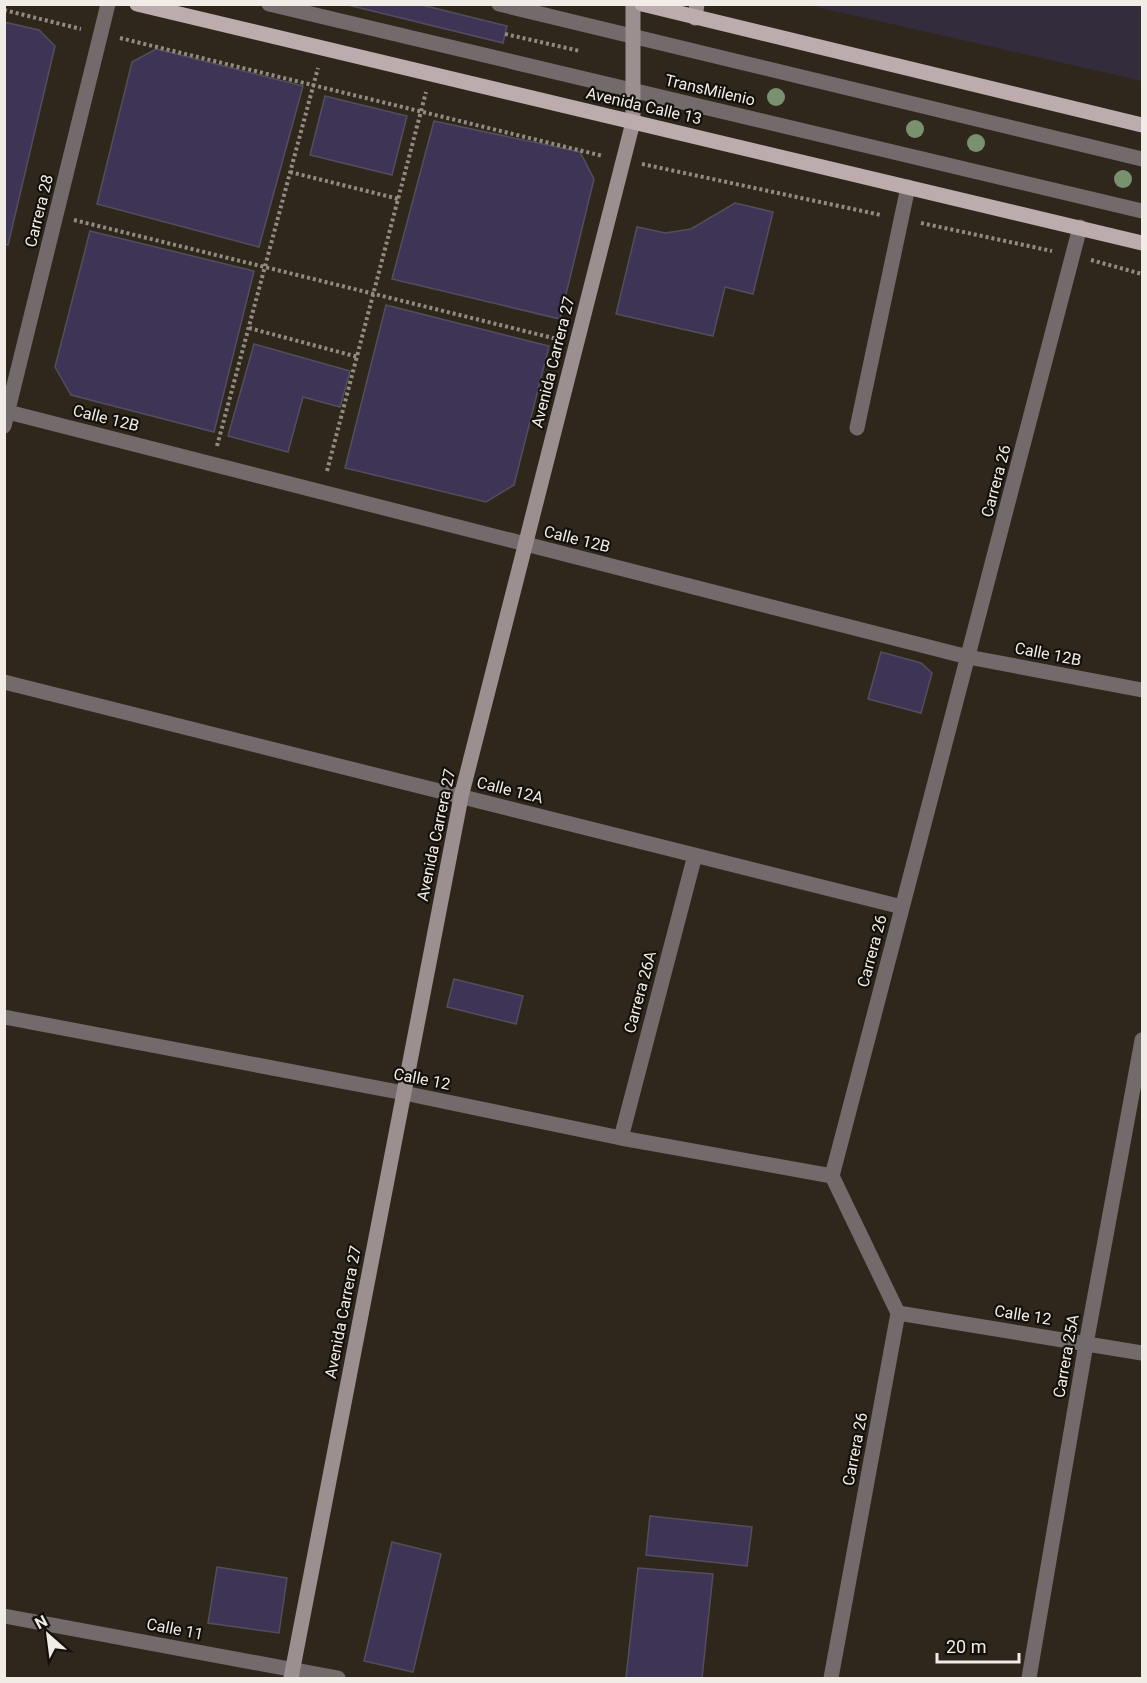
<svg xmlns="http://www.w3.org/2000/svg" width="1147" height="1683" font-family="Roboto,sans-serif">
	<rect width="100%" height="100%" fill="#2f271c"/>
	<path fill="#332c3d" d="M 808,5 L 1142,5 L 1142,81 Z"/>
	<path fill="#3d3456" stroke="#524f5c" stroke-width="1.5" d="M 418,4 L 507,26 L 503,43 L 348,5 Z
		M 4,22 L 39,30 L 55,46 L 8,245 L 4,244 Z
		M 156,49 L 303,86 L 259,247 L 97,204 L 132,62 Z
		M 325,96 L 407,116 L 392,175 L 310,155 Z
		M 434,121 L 580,152 L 594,179 L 560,319 L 392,279 Z
		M 735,203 L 773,212 L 753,294 L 725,287 L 713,336 L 616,314 L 637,227 L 665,233 L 691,229 Z
		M 90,231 L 254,271 L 214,432 L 71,395 L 55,367 Z
		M 386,305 L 549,346 L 514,485 L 486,502 L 345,468 Z
		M 254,344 L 350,371 L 340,407 L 303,397 L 288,452 L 228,436 Z
		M 881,652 L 921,663 L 932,673 L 921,713 L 868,699 Z
		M 454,979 L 523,996 L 516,1024 L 447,1007 Z
		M 650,1516 L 752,1527 L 747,1566 L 646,1555 Z
		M 392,1542 L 441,1554 L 413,1672 L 364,1661 Z
		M 217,1567 L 287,1578 L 279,1633 L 208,1623 Z
		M 638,1568 L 713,1574 L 702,1678 L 626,1678 Z"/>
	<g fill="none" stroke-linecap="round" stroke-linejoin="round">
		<path stroke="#928b82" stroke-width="4" stroke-dasharray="3 3" stroke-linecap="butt" d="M 4,10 L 81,29
			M 505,34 L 580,51
			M 120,38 L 603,156
			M 642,164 L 881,215
			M 290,172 L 399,199
			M 74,220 L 557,339
			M 921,223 L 1052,251
			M 1091,260 L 1142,274
			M 249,328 L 358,357
			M 217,446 L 318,68
			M 327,471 L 426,92"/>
		<path stroke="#726a6b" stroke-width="15" d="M 269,4 L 1142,211
			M 499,4 L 1142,159
			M 857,428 L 908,187"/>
		<path stroke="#726a6b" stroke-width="15" d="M 4,411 L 968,657 L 1142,690
			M 4,426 L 108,4
			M 4,682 L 902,907
			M 404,1093 L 621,1138 L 832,1176
			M 621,1138 L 695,855
			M 898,1313 L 1142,1353
			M 4,1616 L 338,1678
			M 831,1678 L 898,1313 L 832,1176 L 1080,227
			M 1029,1678 L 1086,1344 L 1142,1040"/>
		<path stroke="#726a6b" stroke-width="15" d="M 4,1017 L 404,1093"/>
		<path stroke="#9c8f90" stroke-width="15" d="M 695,18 L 697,4
			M 291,1678 L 461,797 L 633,122 L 633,4"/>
		<path stroke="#bcacad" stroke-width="15" d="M 137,4 L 1142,243
			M 642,4 L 1142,125"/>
	</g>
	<g fill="#79916f">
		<circle cx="776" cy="97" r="9"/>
		<circle cx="915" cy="129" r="9"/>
		<circle cx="976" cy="143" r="9"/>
		<circle cx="1123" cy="179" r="9"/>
	</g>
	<g text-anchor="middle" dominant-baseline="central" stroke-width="4.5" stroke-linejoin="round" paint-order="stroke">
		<g font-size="16" fill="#f1ece5" stroke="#14110c">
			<text transform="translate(710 90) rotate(13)">TransMilenio</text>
			<text transform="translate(644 106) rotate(13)">Avenida Calle 13</text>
			<text transform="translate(39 211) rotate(-76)">Carrera 28</text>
			<text transform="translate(553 362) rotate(-76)">Avenida Carrera 27</text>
			<text transform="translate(106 418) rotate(14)">Calle 12B</text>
			<text transform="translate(996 481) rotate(-75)">Carrera 26</text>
			<text transform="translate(577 539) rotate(14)">Calle 12B</text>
			<text transform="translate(1048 654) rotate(11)">Calle 12B</text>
			<text transform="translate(510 790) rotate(14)">Calle 12A</text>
			<text transform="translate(436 835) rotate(-78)">Avenida Carrera 27</text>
			<text transform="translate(872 951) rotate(-75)">Carrera 26</text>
			<text transform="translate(640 992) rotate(-75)">Carrera 26A</text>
			<text transform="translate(422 1079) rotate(11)">Calle 12</text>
			<text transform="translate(343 1312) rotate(-79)">Avenida Carrera 27</text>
			<text transform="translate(1023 1315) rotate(9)">Calle 12</text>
			<text transform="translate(1066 1356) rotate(-80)">Carrera 25A</text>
			<text transform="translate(855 1449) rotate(-79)">Carrera 26</text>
			<text transform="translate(175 1629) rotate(11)">Calle 11</text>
		</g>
	</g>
	<rect width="1147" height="1683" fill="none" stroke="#f1ece5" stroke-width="12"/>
	<g transform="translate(48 1635) rotate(332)" stroke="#14110c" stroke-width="4.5" paint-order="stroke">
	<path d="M0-4.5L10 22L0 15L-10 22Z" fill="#f1ece5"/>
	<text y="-9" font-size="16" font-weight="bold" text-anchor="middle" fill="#f1ece5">N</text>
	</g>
	<path d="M937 1653v9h82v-9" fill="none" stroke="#f1ece5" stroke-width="3"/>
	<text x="946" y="1653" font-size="18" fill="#f1ece5" stroke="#14110c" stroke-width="4.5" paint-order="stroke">20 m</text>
</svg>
